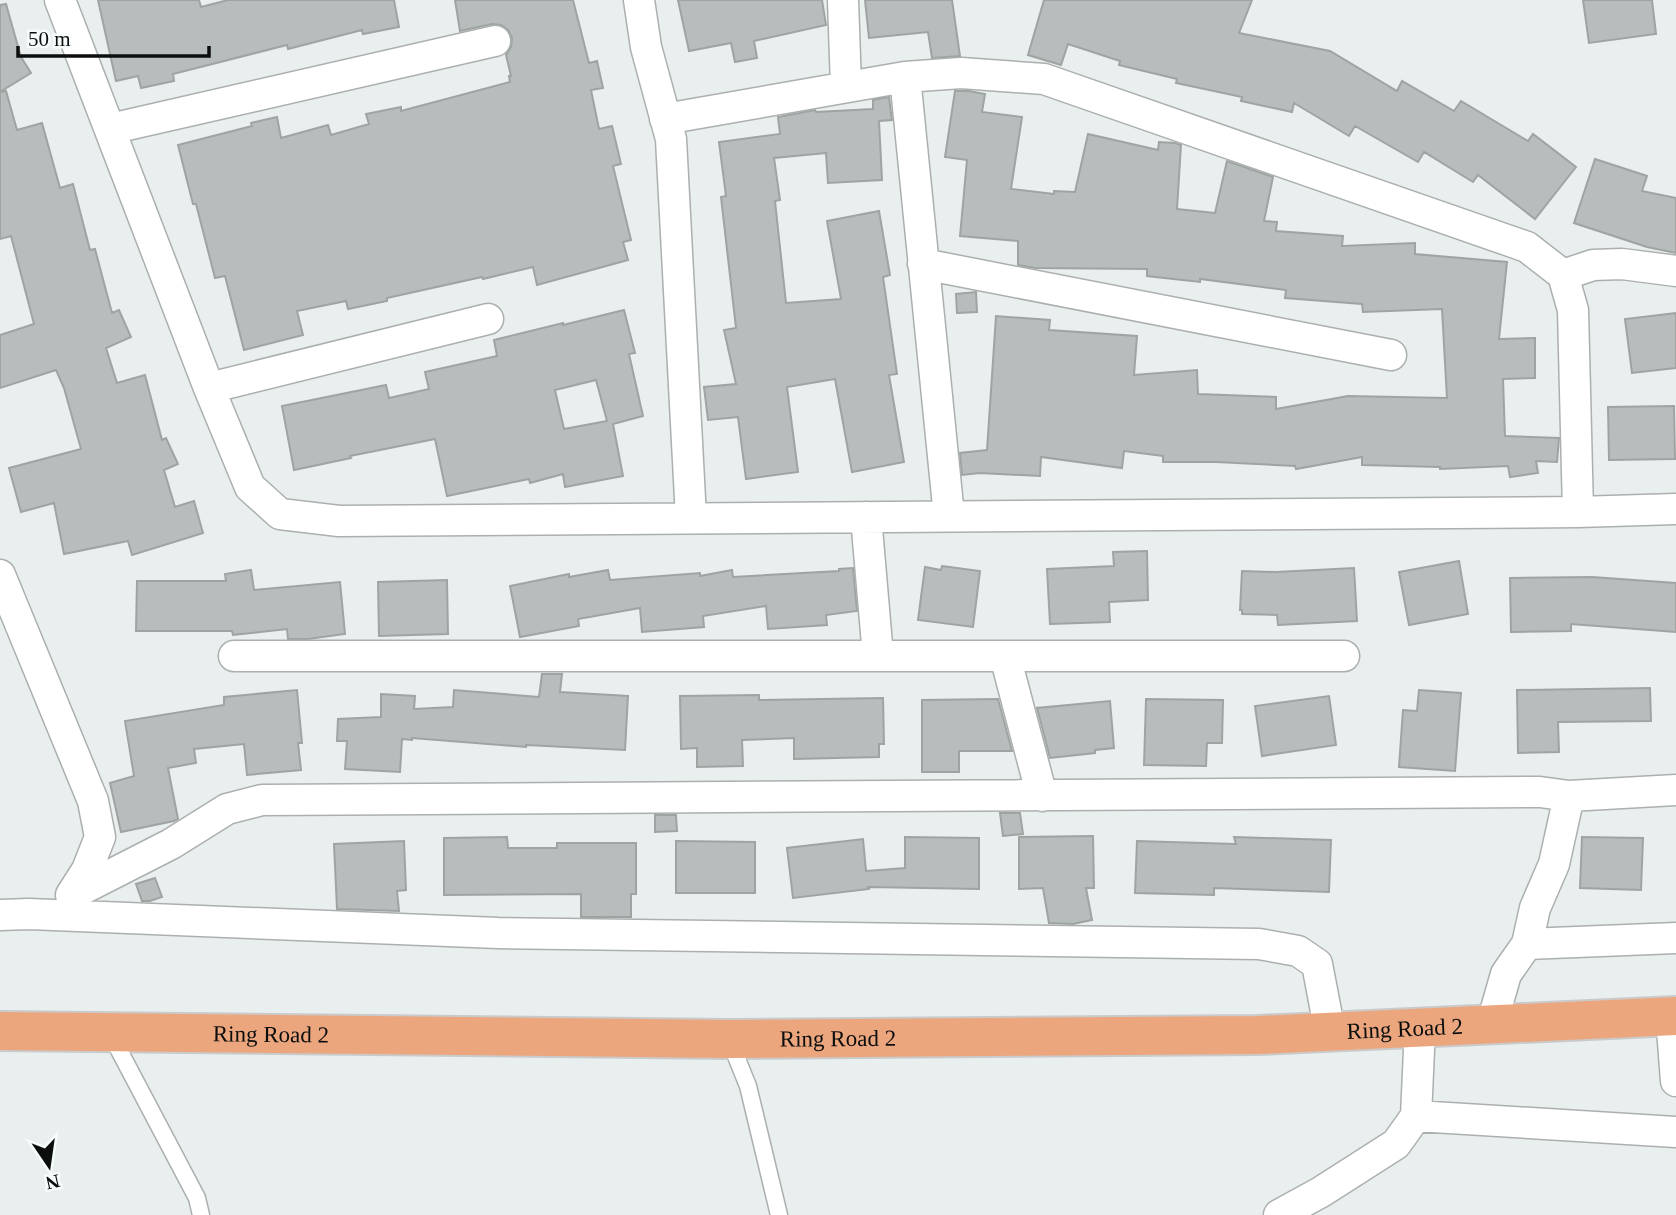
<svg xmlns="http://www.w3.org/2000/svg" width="1676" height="1215" font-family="'Times New Roman',serif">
	<rect width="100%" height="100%" fill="#e9eeee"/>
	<path fill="#b7bcbc" stroke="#9fa4a3" stroke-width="2" fill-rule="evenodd" d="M 98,0 L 199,0 L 201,7 L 228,0 L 394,0 L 399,27 L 363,34 L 362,30 L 288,49 L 287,45 L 173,74 L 174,81 L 141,88 L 138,76 L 116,81 Z
		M 455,0 L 573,0 L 589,63 L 597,61 L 603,88 L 591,90 L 599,129 L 612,126 L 621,164 L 613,166 L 631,240 L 623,242 L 628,260 L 537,285 L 533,267 L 483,279 L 482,277 L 387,298 L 387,301 L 348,309 L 346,301 L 297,311 L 303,335 L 244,350 L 225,276 L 215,278 L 196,204 L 193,204 L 178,145 L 252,126 L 251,123 L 277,117 L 281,138 L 328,125 L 331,135 L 369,124 L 366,114 L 401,107 L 401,111 L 510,82 L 509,76 L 511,76 L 506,55 L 511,47 L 512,38 L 508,30 L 501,25 L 492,24 L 460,31 Z
		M 678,0 L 822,0 L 826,25 L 754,41 L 757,58 L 735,62 L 731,43 L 689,51 Z
		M 865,0 L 952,0 L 960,56 L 932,58 L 928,32 L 869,38 Z
		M 1044,0 L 1252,0 L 1239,33 L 1330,51 L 1397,91 L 1402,81 L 1454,111 L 1461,101 L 1528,141 L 1533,134 L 1576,167 L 1535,219 L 1478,175 L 1473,182 L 1424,152 L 1418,162 L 1355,126 L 1349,136 L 1294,103 L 1292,112 L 1241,101 L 1242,97 L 1176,83 L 1177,79 L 1119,65 L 1120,61 L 1068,44 L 1061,65 L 1028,55 Z
		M 1583,0 L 1652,0 L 1656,34 L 1589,43 Z
		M 6,4 L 21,57 L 31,73 L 0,92 L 6,91 L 17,130 L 42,123 L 60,188 L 73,184 L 90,250 L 95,249 L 112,313 L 119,310 L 131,337 L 106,348 L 117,383 L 145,375 L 162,440 L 166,438 L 178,464 L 164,470 L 175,507 L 194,501 L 203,533 L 132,555 L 128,541 L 64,554 L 54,503 L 21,512 L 9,468 L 81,449 L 64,388 L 56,370 L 0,388 L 0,335 L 34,324 L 11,236 L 0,239 L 0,5 Z
		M 955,91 L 969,91 L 985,94 L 982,112 L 1022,117 L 1011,189 L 1054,194 L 1054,191 L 1075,192 L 1088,134 L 1158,150 L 1159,142 L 1175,143 L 1181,145 L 1177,209 L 1215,213 L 1227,161 L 1273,177 L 1264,221 L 1277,222 L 1276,231 L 1343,236 L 1342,246 L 1415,243 L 1415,254 L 1507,262 L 1499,339 L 1535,338 L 1535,378 L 1503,379 L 1505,436 L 1559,438 L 1557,462 L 1536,461 L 1538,473 L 1510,477 L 1508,466 L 1440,469 L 1440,467 L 1362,465 L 1362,457 L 1296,469 L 1295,466 L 1216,462 L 1163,462 L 1163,456 L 1124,451 L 1122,468 L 1041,457 L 1040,476 L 980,473 L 962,475 L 960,453 L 987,450 L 996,316 L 1050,320 L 1049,330 L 1137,336 L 1134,375 L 1197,370 L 1198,394 L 1276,397 L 1276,409 L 1348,396 L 1447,398 L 1442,309 L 1363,312 L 1362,304 L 1285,298 L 1286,290 L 1200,279 L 1200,282 L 1147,276 L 1147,269 L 1035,268 L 1018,265 L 1018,241 L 960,236 L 967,160 L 945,157 Z
		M 889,97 L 892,120 L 879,121 L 882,180 L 828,183 L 826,153 L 774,158 L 780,200 L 775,201 L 786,303 L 841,299 L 827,221 L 879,211 L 890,275 L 883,277 L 897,374 L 889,375 L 904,462 L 852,472 L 835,379 L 787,387 L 798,472 L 746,479 L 738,417 L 708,420 L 704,387 L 736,384 L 724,330 L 736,328 L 721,197 L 726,196 L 719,142 L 780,134 L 778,117 L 815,110 L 816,112 L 873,109 L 873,100 Z
		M 1595,159 L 1647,176 L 1642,191 L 1676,198 L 1676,253 L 1647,247 L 1574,223 Z
		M 976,292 L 977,312 L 957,313 L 956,294 Z
		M 624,310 L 635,353 L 629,354 L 643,416 L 613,424 L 623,476 L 565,487 L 563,474 L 530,483 L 529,479 L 447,496 L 435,439 L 350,456 L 351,458 L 294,470 L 282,406 L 386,385 L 389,398 L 429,389 L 425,372 L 497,356 L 494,340 L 563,323 L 563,325 ZM 596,380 L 607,421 L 564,429 L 555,390 Z
		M 1676,313 L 1676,368 L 1632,373 L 1625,319 Z
		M 1674,406 L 1675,459 L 1609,460 L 1608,407 Z
		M 1147,551 L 1148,600 L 1109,602 L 1110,622 L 1050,624 L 1047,569 L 1114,566 L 1113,552 Z
		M 1459,561 L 1468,614 L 1409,625 L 1399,572 Z
		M 942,566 L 980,571 L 973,627 L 918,620 L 925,567 L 941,570 Z
		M 853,568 L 857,611 L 826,615 L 827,625 L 768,629 L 766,606 L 703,616 L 704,627 L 642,632 L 640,608 L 578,619 L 579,626 L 520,637 L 510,586 L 569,574 L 569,577 L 608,570 L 610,580 L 700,573 L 700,576 L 732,570 L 733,577 L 839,571 L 839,569 Z
		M 1354,568 L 1357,621 L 1278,625 L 1277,615 L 1242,614 L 1242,610 L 1240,610 L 1242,571 L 1276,572 Z
		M 251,570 L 254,590 L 340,582 L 345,634 L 308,639 L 288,639 L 287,629 L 233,635 L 232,631 L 136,631 L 137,581 L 226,581 L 225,574 Z
		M 1592,577 L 1676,583 L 1676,632 L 1571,624 L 1571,631 L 1511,632 L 1510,578 Z
		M 447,580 L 448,634 L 379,636 L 378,582 Z
		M 542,674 L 562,674 L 560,692 L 628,696 L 625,750 L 526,745 L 526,747 L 412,738 L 412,740 L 402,739 L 400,772 L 345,769 L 347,741 L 337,741 L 338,719 L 381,717 L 381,694 L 415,696 L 414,709 L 453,707 L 454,690 L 539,697 Z
		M 1650,688 L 1651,721 L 1558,722 L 1559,752 L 1518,753 L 1517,690 Z
		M 297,690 L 302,743 L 298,743 L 301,770 L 247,775 L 244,744 L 194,749 L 196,763 L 168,768 L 178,819 L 174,821 L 121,832 L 110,783 L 134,776 L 125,721 L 224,705 L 224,697 Z
		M 1419,690 L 1461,693 L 1455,771 L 1399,767 L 1403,710 L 1417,711 Z
		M 759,695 L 759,700 L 883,698 L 884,744 L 879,744 L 879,757 L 794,759 L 794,738 L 742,740 L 743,766 L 697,767 L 697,748 L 681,749 L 680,696 Z
		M 1329,696 L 1336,745 L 1262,756 L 1255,706 Z
		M 998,699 L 1012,751 L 959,751 L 959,772 L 922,772 L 922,700 Z
		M 1146,699 L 1223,700 L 1222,743 L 1207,743 L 1206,766 L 1144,765 Z
		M 1110,701 L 1114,748 L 1095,750 L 1095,753 L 1050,758 L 1037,708 Z
		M 1000,813 L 1020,813 L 1023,834 L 1003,836 Z
		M 655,815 L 676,815 L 677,831 L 655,832 Z
		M 1093,836 L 1094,888 L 1086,888 L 1092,920 L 1073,924 L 1049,923 L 1043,888 L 1019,889 L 1019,837 Z
		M 507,837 L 508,848 L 557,848 L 557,843 L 636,843 L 636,894 L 631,894 L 631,917 L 581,917 L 581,894 L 444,895 L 444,838 Z
		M 905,837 L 979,838 L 979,889 L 868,887 L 869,889 L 793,898 L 787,848 L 863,839 L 866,871 L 905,868 Z
		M 1234,837 L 1331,840 L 1329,892 L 1214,888 L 1214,895 L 1135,893 L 1137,841 L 1236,844 Z
		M 1582,837 L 1643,838 L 1641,890 L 1580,888 Z
		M 404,841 L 406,890 L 397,891 L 399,911 L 337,909 L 334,844 Z
		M 676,841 L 755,842 L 755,893 L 676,893 Z
		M 155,878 L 162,897 L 150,901 L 142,901 L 136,884 Z"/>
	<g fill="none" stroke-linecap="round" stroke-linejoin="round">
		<g stroke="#abb0af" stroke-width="19">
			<path id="service" d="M 110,1033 L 197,1198 L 201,1215
				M 729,1039 L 748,1086 L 779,1215"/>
		</g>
		<g stroke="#abb0af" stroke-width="33">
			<path id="minor" d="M 60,0 L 209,388 L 250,487 L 280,514 L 339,521 L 1578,512 L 1676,509
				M 639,0 L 646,47 L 671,139 L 691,518
				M 843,0 L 846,87
				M 905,77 L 949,516
				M 665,119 L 905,77 L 961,73 L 1044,79 L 1527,247 L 1563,275 L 1573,310 L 1578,512
				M 110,129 L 495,41
				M 923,264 L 1391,355
				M 1563,275 L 1593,265 L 1622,264 L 1676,271
				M 209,388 L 488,319
				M 866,517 L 878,656
				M 0,575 L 93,801 L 100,837 L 87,870 L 71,895
				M 234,656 L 1344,656
				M 1005,656 L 1042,796
				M 73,894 L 171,844 L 227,809 L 262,800 L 1540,792 L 1569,796 L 1676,790
				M 0,915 L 29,914 L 498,933 L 1259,944 L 1298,951 L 1317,964 L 1330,1032
				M 1527,944 L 1676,938
				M 1671,1016 L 1676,1081
				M 1492,1023 L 1506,974 L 1527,944 L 1535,908 L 1554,864 L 1569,796
				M 1416,1116 L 1676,1132
				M 1279,1215 L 1321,1192 L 1396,1144 L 1416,1116 L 1420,1028"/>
		</g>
		<g stroke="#cacaca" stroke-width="42">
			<g id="primary">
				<path id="s1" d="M 0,1031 L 729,1039 L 1258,1035 L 1676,1016"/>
			</g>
		</g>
		<use href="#service" stroke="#fff" stroke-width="16"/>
		<use href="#minor" stroke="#fff" stroke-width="30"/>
		<use href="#primary" stroke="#eca67e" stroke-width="38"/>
	</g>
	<g text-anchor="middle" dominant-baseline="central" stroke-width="7" stroke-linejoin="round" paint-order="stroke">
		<g font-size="23" fill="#0c0e0e" stroke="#f6fcfb">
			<text stroke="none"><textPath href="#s1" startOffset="1405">Ring Road 2</textPath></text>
			<text stroke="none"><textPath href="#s1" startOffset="271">Ring Road 2</textPath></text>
			<text stroke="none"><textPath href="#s1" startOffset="838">Ring Road 2</textPath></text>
		</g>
	</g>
	<g transform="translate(49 1166) rotate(167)" stroke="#f6fcfb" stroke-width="5" paint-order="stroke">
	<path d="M0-5L12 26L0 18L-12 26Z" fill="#0c0e0e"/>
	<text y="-10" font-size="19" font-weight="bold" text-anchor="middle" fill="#0c0e0e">N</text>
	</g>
	<path d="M18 46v10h191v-10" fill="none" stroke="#0c0e0e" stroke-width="3.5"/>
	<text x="28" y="46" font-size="21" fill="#0c0e0e" stroke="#f6fcfb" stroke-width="5" paint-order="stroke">50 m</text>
</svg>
